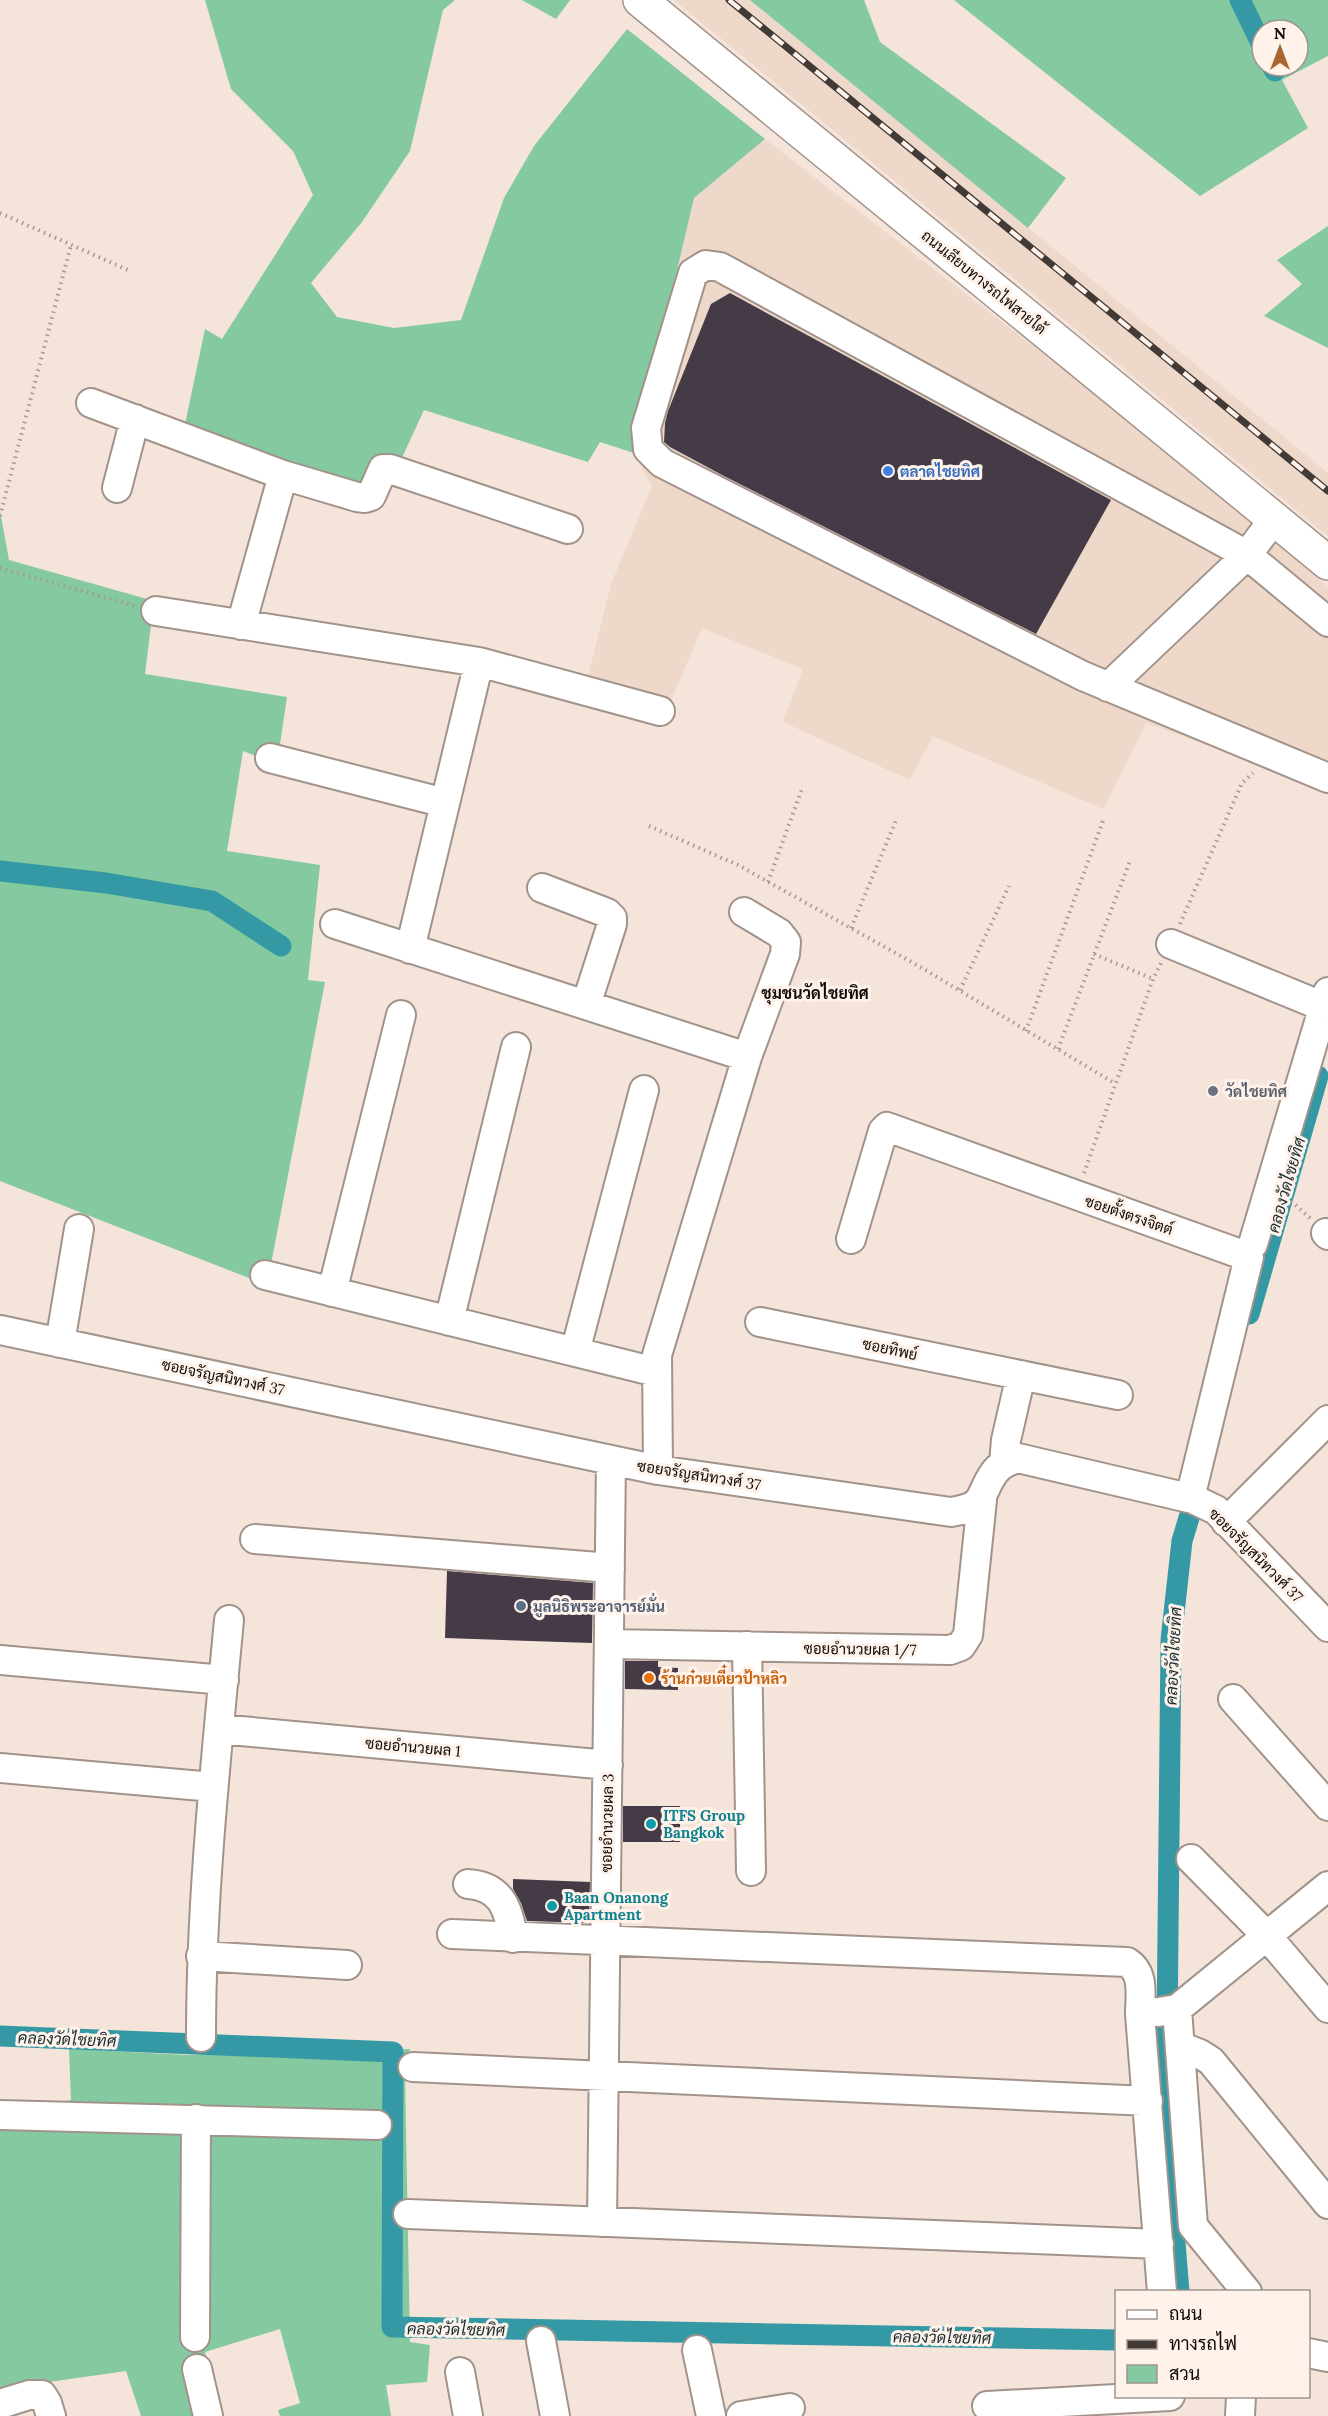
<svg xmlns="http://www.w3.org/2000/svg" width="1328" height="2416" font-family="Lora,Sarabun,serif">
	<rect width="100%" height="100%" fill="#f4e4da"/>
	<path fill="#eed8ca" d="M 674,0 L 750,0 L 1328,473 L 1328,536 Z
		M 765,139 L 1160,444 L 1328,587 L 1328,789 L 1146,723 L 1103,809 L 933,736 L 910,780 L 783,722 L 803,669 L 702,628 L 670,703 L 587,680 L 611,584 L 652,486 L 634,453 L 694,198 Z"/>
	<path fill="#84c9a0" fill-rule="evenodd" d="M 205,0 L 455,0 L 443,10 L 410,151 L 362,222 L 311,283 L 337,317 L 394,328 L 461,320 L 504,198 L 534,146 L 627,29 L 765,139 L 694,198 L 634,453 L 600,442 L 588,462 L 424,410 L 382,501 L 184,429 L 205,329 L 222,339 L 313,195 L 293,151 L 231,89 Z
		M 522,0 L 570,0 L 556,19 Z
		M 750,0 L 864,0 L 880,42 L 1066,178 L 1028,228 Z
		M 954,0 L 1328,0 L 1328,56 L 1282,80 L 1308,128 L 1200,196 ZM 1262,30 L 1298,30 L 1298,66 L 1262,66 Z
		M 1328,226 L 1328,348 L 1264,316 L 1302,284 L 1277,260 Z
		M 0,511 L 9,560 L 154,601 L 145,674 L 287,697 L 277,764 L 243,751 L 227,851 L 320,865 L 308,980 L 325,982 L 267,1285 L 0,1181 Z
		M 69,2049 L 188,2055 L 410,2049 L 405,2076 L 410,2342 L 430,2345 L 427,2382 L 386,2385 L 391,2416 L 280,2416 L 278,2410 L 300,2403 L 280,2329 L 205,2352 L 219,2416 L 141,2416 L 126,2371 L 0,2389 L 0,2115 L 71,2100 Z"/>
	<g fill="none" stroke-linecap="round" stroke-linejoin="round">
		<path stroke="#3499a4" stroke-width="21" d="M 1240,0 L 1262,45
			M 1272,66 L 1275,71
			M 0,871 L 106,883 L 212,901 L 281,946
			M 1249,1314 L 1318,1076
			M 0,2036 L 393,2052 L 392,2327 L 1116,2340
			M 1179,2292 L 1166,2131 L 1171,1640 L 1182,1541 L 1198,1488"/>
	</g>
	<path fill="#443b46" d="M 730,293 L 1111,500 L 1036,634 L 722,475 L 670,447 L 664,442 L 665,423 L 668,411 L 711,304 Z
		M 447,1571 L 593,1583 L 592,1643 L 445,1638 Z
		M 625,1661 L 658,1661 L 658,1667 L 678,1668 L 678,1690 L 625,1689 Z
		M 623,1806 L 680,1806 L 680,1842 L 623,1842 Z
		M 513,1879 L 590,1882 L 589,1923 L 527,1921 L 521,1903 L 513,1889 Z"/>
	<g fill="none" stroke-linecap="round" stroke-linejoin="round">
		<g stroke="#a2938a" stroke-width="32">
			<path id="minor" d="M 91,403 L 283,475 L 357,497 L 365,498 L 371,496 L 383,469 L 390,469 L 568,529
				M 117,488 L 135,419
				M 156,611 L 479,662 L 660,711
				M 1328,622 L 1247,555 L 720,267 L 706,265 L 693,273 L 646,428 L 648,449 L 662,463 L 1083,676 L 1328,778
				M 241,625 L 283,475
				M 1108,687 L 1247,555 L 1274,519
				M 270,758 L 445,803
				M 542,888 L 607,913 L 612,918 L 612,924 L 586,1005
				M 335,924 L 747,1057
				M 1171,944 L 1324,1007
				M 410,949 L 479,662
				M 1326,1233 L 1328,1235
				M 851,1239 L 883,1131 L 887,1127 L 1249,1257 L 1190,1498
				M 1253,1244 L 1328,992
				M 265,1275 L 656,1372
				M 332,1292 L 401,1015
				M 449,1321 L 516,1047
				M 760,1322 L 1118,1395
				M 0,1330 L 658,1470 L 951,1512 C 988,1506 977,1497 994,1473 C 1000,1464 1009,1461 1018,1458 L 1193,1499 L 1216,1510 L 1328,1627
				M 60,1343 L 79,1229
				M 575,1352 L 644,1090
				M 1004,1463 L 1006,1440 L 1021,1375
				M 658,1470 L 657,1355 L 747,1057 L 785,954 L 786,942 L 779,933 L 744,912
				M 1226,1522 L 1328,1420
				M 255,1539 L 610,1568
				M 609,1644 L 950,1650 L 961,1646 L 968,1635 L 982,1500
				M 747,1646 L 751,1871
				M 0,1660 L 224,1680
				M 1233,1699 L 1328,1806
				M 219,1729 L 608,1765
				M 0,1768 L 213,1787
				M 1191,1859 L 1267,1936 L 1328,2008
				M 468,1884 C 501,1886 509,1909 513,1938
				M 452,1934 L 1127,1962 C 1145,1973 1140,1995 1140,2014 L 1162,2292
				M 201,1956 L 347,1965
				M 1177,2009 L 1193,2226 L 1247,2292
				M 1158,2012 L 1177,2009 L 1328,1886
				M 201,2037 C 201,1898 216,1759 229,1620
				M 1180,2046 L 1200,2054 L 1211,2061 L 1328,2204
				M 413,2067 L 1148,2101
				M 0,2115 L 377,2125
				M 408,2214 L 1159,2244
				M 602,2222 L 611,1460
				M 195,2337 L 196,2119
				M 541,2341 L 555,2416
				M 697,2350 L 711,2416
				M 1308,2353 L 1328,2357
				M 197,2369 L 208,2416
				M 460,2372 L 468,2416
				M 0,2404 L 29,2395 L 42,2395 L 47,2403 L 51,2416
				M 987,2406 L 1170,2396
				M 741,2416 L 790,2408
				M 1240,2416 L 1241,2396"/>
		</g>
		<g stroke="#a2938a" stroke-width="36">
			<path id="major" d="M 640,0 L 1328,563"/>
		</g>
		<path stroke="#a59991" stroke-width="4" stroke-dasharray="1.5 4.5" stroke-linecap="butt" d="M 0,213 L 130,271
			M 0,516 L 71,245
			M 0,568 L 135,606
			M 649,826 L 738,865 L 917,965 L 1116,1084
			M 768,882 L 803,786
			M 1180,924 L 1242,783 L 1253,773
			M 851,928 L 897,818
			M 1094,954 L 1153,979
			M 960,990 L 1009,886
			M 1026,1031 L 1103,821
			M 1058,1049 L 1130,861
			M 1084,1173 L 1153,979 L 1161,963
			M 1291,1201 L 1310,1218"/>
		<use href="#minor" stroke="#fff" stroke-width="28"/>
		<use href="#major" stroke="#fff" stroke-width="33"/>
		<g stroke="#423a36" stroke-width="7">
			<path id="rail" d="M 729,0 L 1328,491"/>
		</g>
		<use href="#rail" stroke="#fff2ea" stroke-width="4.5" stroke-dasharray="14" stroke-linecap="butt"/>
	</g>
	<circle fill="#3f7fe0" stroke="#fff2ea" stroke-width="2" cx="888" cy="471" r="6"/>
	<circle fill="#6b7280" stroke="#fff2ea" stroke-width="2" cx="1213" cy="1091" r="6"/>
	<circle fill="#5c6f8a" stroke="#fff2ea" stroke-width="2" cx="521" cy="1606" r="6"/>
	<circle fill="#e8710a" stroke="#fff2ea" stroke-width="2" cx="649" cy="1678" r="6"/>
	<g fill="#0f9aa8" stroke="#fff2ea" stroke-width="2">
		<circle cx="651" cy="1824" r="6"/>
		<circle cx="552" cy="1906" r="6"/>
	</g>
	<g text-anchor="middle" dominant-baseline="central" stroke-width="6" stroke-linejoin="round" paint-order="stroke">
		<g font-size="15" fill="#0f0a07" stroke="#fff2ea">
			<text transform="translate(984 282) rotate(39)">ถนนเลียบทางรถไฟสายใต้</text>
			<text transform="translate(1129 1215) rotate(19)">ซอยตั้งตรงจิตต์</text>
			<text transform="translate(890 1349) rotate(12)">ซอยทิพย์</text>
			<text transform="translate(223 1377) rotate(12)">ซอยจรัญสนิทวงศ์ 37</text>
			<text transform="translate(699 1475) rotate(9)">ซอยจรัญสนิทวงศ์ 37</text>
			<text transform="translate(1256 1555) rotate(45)">ซอยจรัญสนิทวงศ์ 37</text>
			<text transform="translate(860 1649) rotate(1)">ซอยอำนวยผล 1/7</text>
			<text transform="translate(413 1747) rotate(5)">ซอยอำนวยผล 1</text>
			<text transform="translate(607 1823) rotate(-89)">ซอยอำนวยผล 3</text>
		</g>
		<g font-size="15" font-weight="bold" fill="#366cbe" stroke="#fff2ea" text-anchor="start">
			<text x="900" y="471">ตลาดไชยทิศ</text>
		</g>
		<g font-size="15" font-weight="bold" fill="#5b616d" stroke="#fff2ea" text-anchor="start">
			<text x="1225" y="1091">วัดไชยทิศ</text>
		</g>
		<g font-size="15" font-weight="bold" fill="#4e5e75" stroke="#fff2ea" text-anchor="start">
			<text x="533" y="1606">มูลนิธิพระอาจารย์มั่น</text>
		</g>
		<g font-size="15" font-weight="bold" fill="#c56008" stroke="#fff2ea" text-anchor="start">
			<text x="661" y="1678">ร้านก๋วยเตี๋ยวป้าหลิว</text>
		</g>
		<g font-size="15" font-weight="bold" fill="#0d838f" stroke="#fff2ea" text-anchor="start">
			<text x="663" y="1815">ITFS Group<tspan x="663" dy="17">Bangkok</tspan></text>
			<text x="564" y="1897">Baan Onanong<tspan x="564" dy="17">Apartment</tspan></text>
		</g>
		<g font-size="16" font-weight="bold" fill="#0f0a07" stroke="#fff2ea">
			<text x="815" y="993">ชุมชนวัดไชยทิศ</text>
		</g>
		<g font-size="16" font-style="italic" fill="#172d30" stroke="#fff2ea">
			<text transform="translate(1286 1185) rotate(-74)">คลองวัดไชยทิศ</text>
			<text transform="translate(1173 1656) rotate(-87)">คลองวัดไชยทิศ</text>
			<text transform="translate(67 2039) rotate(2)">คลองวัดไชยทิศ</text>
			<text transform="translate(456 2329) rotate(1)">คลองวัดไชยทิศ</text>
			<text transform="translate(942 2337) rotate(1)">คลองวัดไชยทิศ</text>
		</g>
	</g>
	<rect x="1115" y="2290" width="195" height="108" fill="#fff2ea" stroke="#9f958f" stroke-width="1.5"/>
	<rect x="1127" y="2310" width="30" height="9" fill="#ffffff" stroke="#9f958f" stroke-width="1.5"/>
	<text x="1169" y="2320" font-size="18" fill="#0f0a07">ถนน</text>
	<rect x="1127" y="2340" width="30" height="9" fill="#423a36" stroke="#9f958f" stroke-width="1.5"/>
	<text x="1169" y="2350" font-size="18" fill="#0f0a07">ทางรถไฟ</text>
	<rect x="1127" y="2365" width="30" height="18" fill="#84c9a0" stroke="#9f958f" stroke-width="1.5"/>
	<text x="1169" y="2380" font-size="18" fill="#0f0a07">สวน</text>
	<g transform="translate(1280 48)"><circle r="28" fill="#fff2ea" stroke="#9f958f" stroke-width="1.5"/>
	<path d="M0-4.5L10 22L0 15L-10 22Z" fill="#a76730"/>
	<text y="-9" font-size="16" font-weight="bold" text-anchor="middle" fill="#0f0a07">N</text>
	</g>
</svg>
